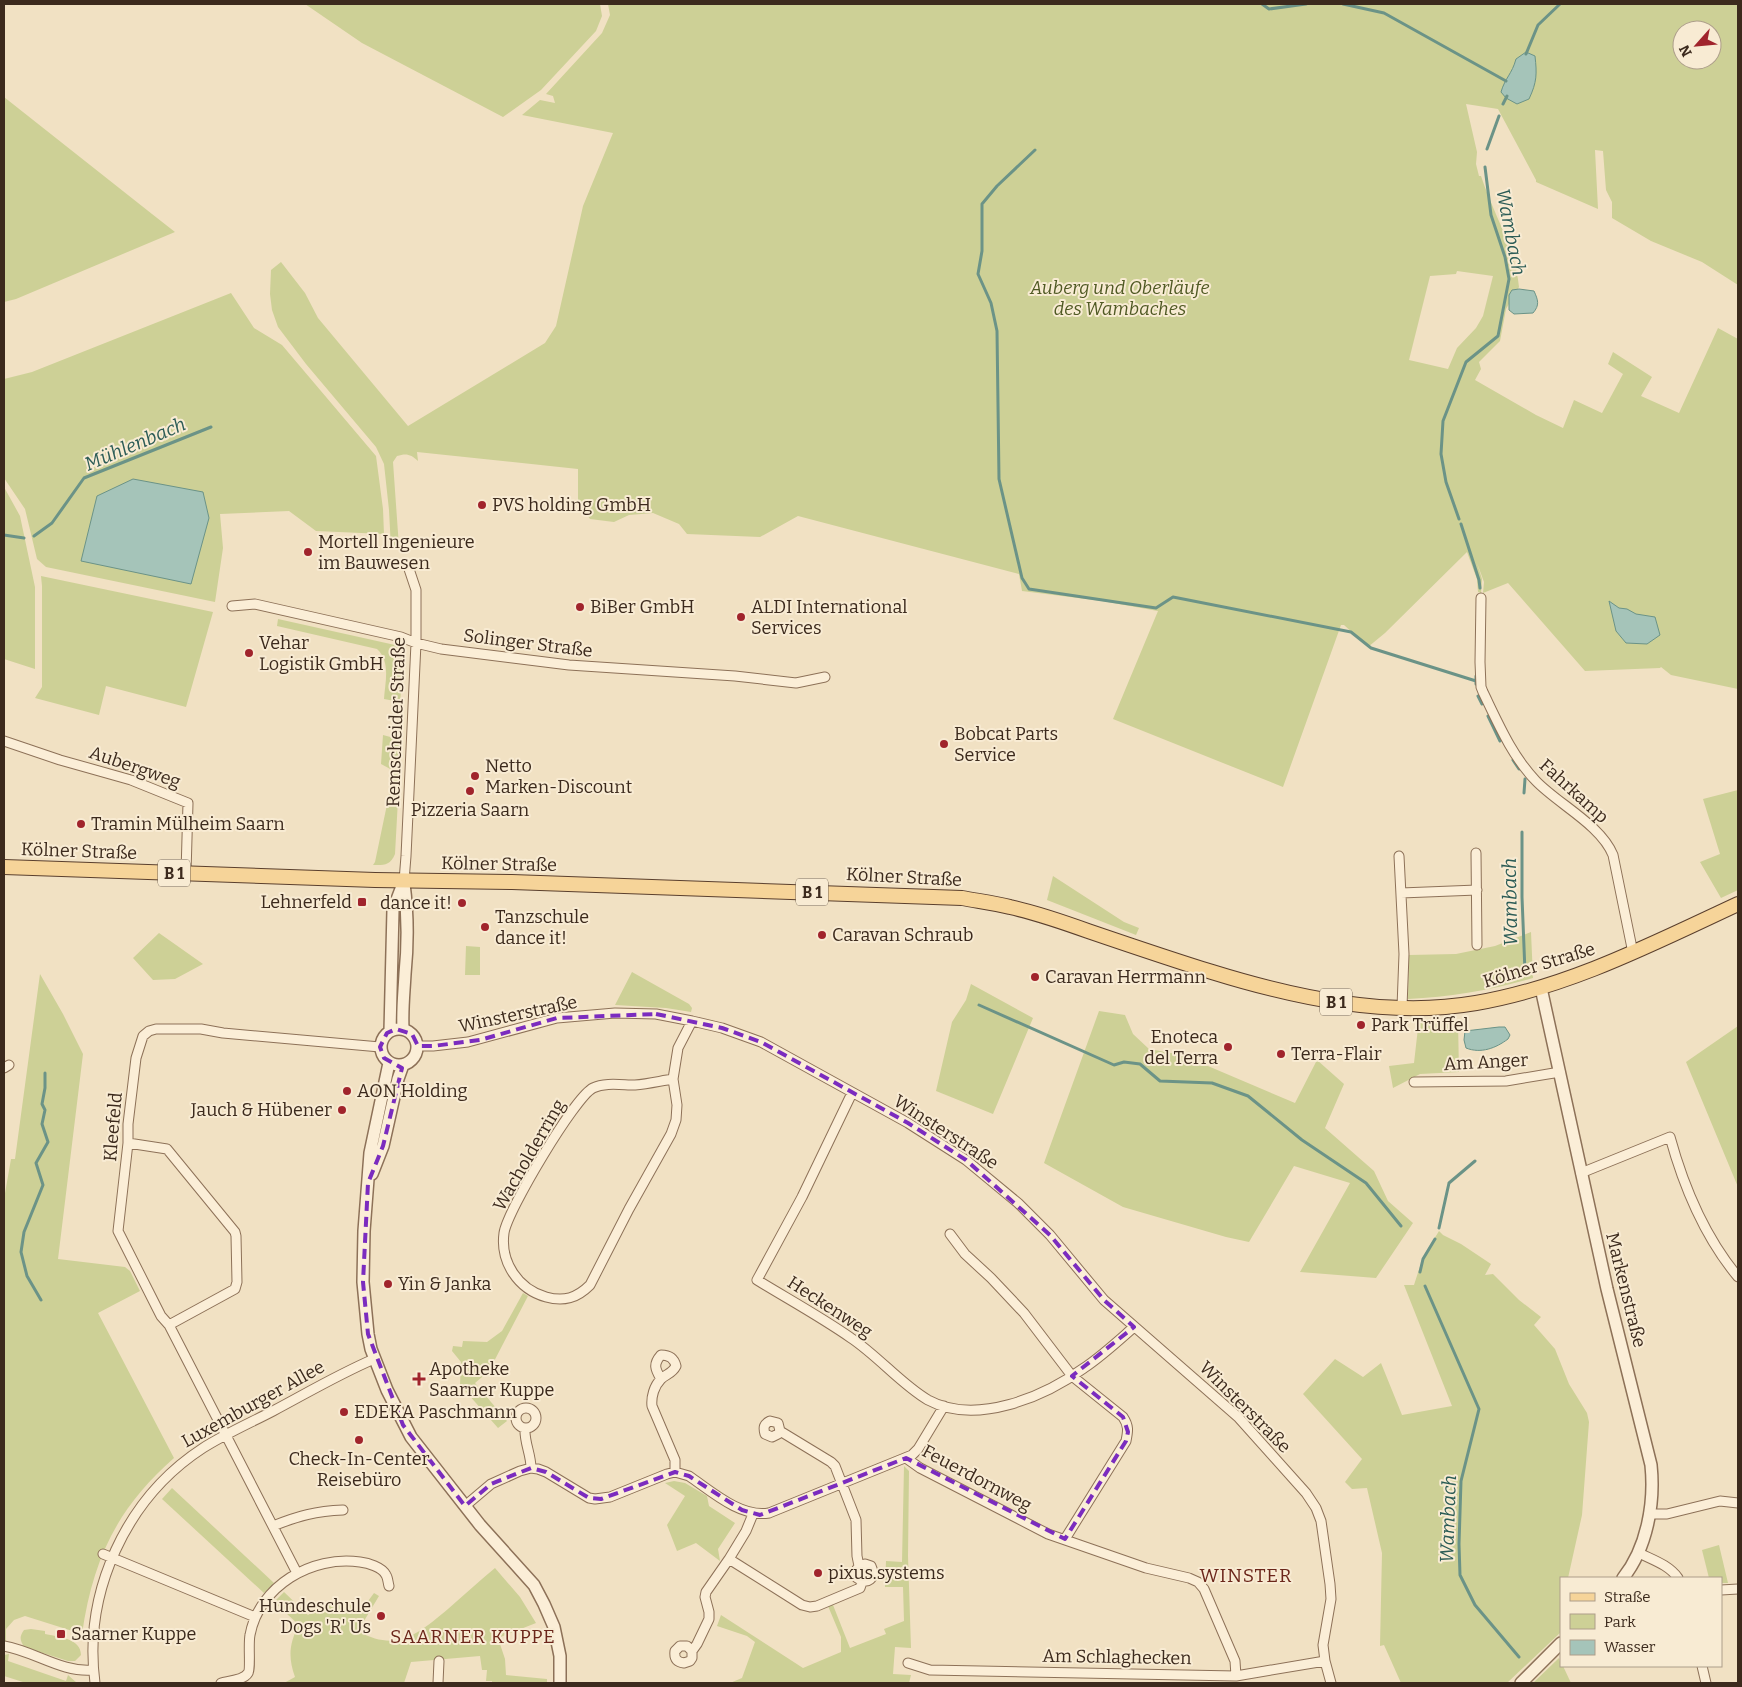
<svg xmlns="http://www.w3.org/2000/svg" width="1742" height="1687" font-family="Bitter,serif">
	<rect width="100%" height="100%" fill="#f1e1c3"/>
	<path fill="#cdd096" fill-rule="evenodd" d="M 305,4 L 600,4 L 602,16 L 596,31 L 541,90 L 503,117 L 362,43 Z
		M 608,4 L 1738,4 L 1738,285 L 1702,262 L 1651,241 L 1612,218 L 1612,202 L 1606,190 L 1603,151 L 1595,150 L 1598,209 L 1536,182 L 1536,180 L 1498,109 L 1466,104 L 1477,152 L 1476,164 L 1479,176 L 1481,176 C 1493,213 1515,248 1519,287 L 1506,309 L 1500,341 L 1479,362 L 1481,369 L 1475,380 L 1536,415 L 1563,428 L 1574,400 L 1602,413 L 1623,374 L 1608,364 L 1613,352 L 1652,377 L 1641,396 L 1679,413 L 1718,328 L 1738,339 L 1738,689 L 1671,675 L 1661,667 L 1660,668 L 1585,671 L 1508,583 L 1483,593 L 1484,582 L 1477,563 L 1482,579 L 1481,593 L 1478,592 L 1477,579 L 1467,552 L 1385,633 L 1368,647 L 1344,625 L 1341,625 L 1283,787 L 1113,719 L 1158,611 L 1102,601 L 1022,591 L 1019,574 L 798,516 L 760,537 L 687,534 L 679,524 L 653,513 L 629,515 L 614,522 L 590,519 L 578,502 L 578,469 L 417,452 L 418,461 C 411,454 406,453 397,456 L 393,462 L 399,547 L 391,548 L 389,510 L 384,464 L 376,447 L 306,364 L 278,327 L 272,310 L 270,294 L 271,270 L 281,262 L 305,293 L 318,318 L 408,426 L 545,343 L 556,326 L 583,206 L 613,133 L 522,115 L 540,100 L 555,103 L 553,96 L 546,94 L 602,33 L 610,15 ZM 1682,30 L 1712,30 L 1712,60 L 1682,60 ZM 1457,271 L 1493,276 L 1483,316 L 1476,328 L 1457,348 L 1448,369 L 1409,360 L 1430,276 L 1456,274 Z
		M 4,97 L 152,214 L 175,232 L 16,299 L 4,302 Z
		M 231,293 L 254,328 L 282,345 L 376,456 L 383,509 L 384,534 L 316,531 L 289,511 L 220,514 L 223,548 L 215,602 L 46,567 L 37,559 L 25,509 L 4,478 L 4,379 L 32,372 Z
		M 4,487 L 20,516 L 35,587 L 35,669 L 4,659 Z
		M 41,576 L 213,612 L 186,707 L 106,686 L 99,715 L 35,698 L 42,687 L 42,586 Z
		M 278,619 L 395,645 L 401,651 L 404,659 L 400,702 L 384,699 C 385,682 391,662 377,649 L 277,626 Z
		M 383,735 L 394,738 L 401,745 L 395,854 C 390,866 384,865 373,865 L 375,862 L 394,771 L 381,764 Z
		M 1738,790 L 1738,890 L 1721,898 L 1700,862 L 1720,854 L 1703,799 Z
		M 1053,876 L 1124,922 L 1139,928 L 1136,935 L 1047,900 Z
		M 1531,932 L 1533,978 C 1492,990 1451,997 1408,999 L 1409,955 L 1456,954 L 1495,946 Z
		M 159,933 L 203,964 L 175,979 L 153,980 L 133,958 Z
		M 466,946 L 480,947 L 480,975 L 465,975 Z
		M 632,972 L 689,1004 L 692,1008 L 691,1012 L 666,1008 L 615,1005 Z
		M 40,974 L 63,1014 L 83,1054 L 58,1259 L 125,1267 L 130,1271 L 140,1291 L 98,1313 L 174,1458 C 117,1508 93,1559 82,1634 L 25,1616 L 14,1620 L 6,1629 L 6,1642 L 4,1641 L 4,1199 L 11,1159 L 15,1159 Z
		M 971,984 L 1033,1018 L 993,1114 L 936,1091 L 952,1022 L 966,1000 Z
		M 1099,1011 L 1125,1015 L 1133,1034 L 1149,1049 L 1182,1055 L 1295,1103 L 1317,1060 L 1344,1084 L 1325,1128 L 1374,1171 L 1388,1201 L 1413,1223 L 1376,1278 L 1300,1272 L 1350,1183 L 1294,1166 L 1249,1242 L 1226,1237 L 1123,1207 L 1044,1163 Z
		M 1419,1019 L 1458,1021 L 1459,1072 L 1420,1074 L 1393,1088 L 1389,1066 L 1414,1063 Z
		M 1738,1026 L 1738,1187 L 1686,1062 Z
		M 1439,1231 L 1443,1235 L 1461,1244 L 1491,1264 L 1485,1275 L 1493,1274 L 1519,1300 L 1541,1317 L 1534,1325 L 1555,1349 L 1569,1384 L 1587,1413 L 1589,1422 L 1582,1515 L 1568,1578 L 1561,1578 L 1561,1632 L 1507,1683 L 1401,1683 L 1384,1645 L 1380,1646 L 1382,1553 L 1367,1488 L 1352,1489 L 1345,1482 L 1362,1459 L 1303,1394 L 1335,1359 L 1363,1377 L 1381,1363 L 1402,1415 L 1452,1406 L 1404,1285 L 1414,1285 L 1423,1257 Z
		M 523,1293 L 528,1296 L 489,1371 L 475,1383 L 507,1421 L 498,1428 L 460,1385 L 461,1362 L 452,1351 L 453,1346 L 462,1347 L 463,1341 L 487,1342 L 502,1331 Z
		M 904,1466 L 909,1471 L 908,1556 L 911,1648 L 895,1647 L 893,1674 L 911,1675 L 909,1683 L 730,1683 L 742,1678 L 755,1642 L 747,1636 L 717,1626 L 721,1615 L 803,1668 L 841,1652 L 841,1637 L 828,1606 L 833,1605 L 850,1648 L 886,1634 L 884,1629 L 904,1621 L 903,1587 L 885,1587 L 886,1561 L 902,1562 Z
		M 674,1481 L 685,1483 L 707,1496 L 709,1506 L 735,1523 L 718,1549 L 720,1561 L 696,1543 L 677,1551 L 667,1525 L 685,1496 L 665,1483 Z
		M 172,1488 L 274,1583 L 264,1593 L 162,1499 Z
		M 1719,1545 L 1728,1583 L 1721,1583 L 1721,1578 L 1709,1578 L 1702,1550 Z
		M 495,1568 L 520,1597 L 536,1623 L 498,1638 L 505,1659 L 506,1675 L 547,1679 L 547,1683 L 492,1683 L 492,1681 L 486,1681 L 487,1670 L 482,1670 L 480,1656 L 411,1662 L 404,1683 L 284,1683 L 295,1677 C 288,1658 289,1643 299,1625 L 274,1602 L 284,1592 L 308,1615 C 327,1602 342,1601 363,1608 L 374,1593 L 379,1596 L 358,1631 C 397,1653 418,1634 448,1609 C 464,1595 479,1581 495,1568 Z
		M 31,1629 L 45,1631 L 45,1634 C 58,1637 81,1638 81,1655 L 75,1661 L 68,1661 L 24,1647 C 20,1640 19,1637 24,1630 Z
		M 9,1654 L 8,1661 L 66,1681 L 68,1675 L 77,1683 L 26,1683 L 4,1676 L 4,1655 Z
		M 1559,1658 L 1561,1666 L 1563,1666 L 1571,1683 L 1533,1683 Z"/>
	<path fill="#a5c4b9" stroke="#6b9387" d="M 1526,52 L 1535,56 C 1537,74 1537,82 1529,99 L 1517,104 L 1506,98 L 1501,92 C 1505,78 1512,74 1516,59 Z
		M 1519,289 L 1534,291 C 1538,300 1540,305 1533,313 L 1514,314 L 1509,310 L 1509,295 L 1512,290 Z
		M 133,479 L 203,492 L 209,518 L 191,584 L 81,561 L 97,496 Z
		M 1609,601 L 1619,608 L 1627,609 L 1636,614 L 1655,617 L 1660,635 L 1647,644 L 1626,643 L 1616,631 Z
		M 1499,1027 L 1505,1027 L 1510,1035 L 1508,1039 C 1496,1048 1481,1054 1466,1048 L 1464,1040 L 1465,1031 Z"/>
	<g fill="none" stroke-linecap="round" stroke-linejoin="round">
		<path stroke="#6b9387" stroke-width="3" d="M 1262,4 L 1269,9 L 1306,4
			M 1343,4 L 1384,13 L 1506,81
			M 1526,54 L 1538,25 L 1560,4
			M 1503,104 L 1507,96
			M 1487,149 L 1499,116
			M 1035,150 L 997,186 L 982,204 L 982,251 L 978,274 L 991,303 L 997,331 L 999,479 L 1022,578 L 1029,589 L 1156,608 L 1173,597 L 1351,632 L 1371,648 L 1476,681
			M 1459,519 L 1446,482 L 1441,454 L 1443,421 L 1466,362 L 1498,336 L 1509,279 L 1505,257 L 1491,215 L 1485,167
			M 1461,524 L 1479,580 L 1480,588
			M 4,535 L 24,538
			M 34,536 L 52,523 L 84,478 L 211,427
			M 1476,684 L 1476,676
			M 1478,696 L 1482,704
			M 1488,716 L 1500,741
			M 1513,760 L 1519,769
			M 1524,793 L 1525,779
			M 1522,832 L 1522,897 L 1525,972
			M 979,1005 L 1114,1065 L 1124,1062 L 1140,1064 L 1160,1081 L 1212,1083 L 1248,1096 L 1302,1140 L 1366,1183 L 1401,1226
			M 1439,1228 L 1449,1183 L 1475,1161
			M 1420,1272 L 1423,1259 L 1435,1239
			M 1425,1286 L 1479,1409 L 1461,1481 L 1459,1544 L 1460,1575 L 1475,1605 L 1519,1657
			M 41,1300 L 27,1276 L 21,1252 L 24,1232 L 43,1185 L 36,1163 L 48,1142 L 42,1124 L 45,1110 L 42,1104 L 45,1088 L 45,1073"/>
		<g stroke="#8d7158" stroke-width="11">
			<path id="minor" d="M 1481,598 L 1480,662 L 1481,687 L 1483,692 C 1498,723 1512,756 1536,781 C 1558,804 1601,825 1613,855 L 1633,953
				M 232,606 L 255,604 L 401,637 L 416,643 L 441,649 L 569,665 L 735,676 L 796,683 L 825,677
				M 4,741 L 60,760 L 131,780 L 188,803 L 186,873
				M 1476,853 L 1477,945
				M 1399,856 L 1404,954 L 1402,1007
				M 404,881 L 406,856 L 416,643 L 416,590 L 408,566
				M 1401,893 L 1477,890
				M 417,1046 L 433,1046 L 468,1042 L 557,1018 L 615,1013 L 656,1014 L 692,1021 L 722,1028 L 761,1042 L 908,1123 L 966,1160 L 1018,1203 L 1050,1235 L 1104,1300 L 1238,1417 L 1306,1493 L 1316,1508 L 1321,1521 L 1330,1584 L 1331,1599 L 1323,1645 L 1325,1661 L 1331,1683
				M 4,1068 L 9,1065
				M 673,1079 L 677,1105 L 676,1120 L 671,1134 L 629,1209 L 590,1285 C 577,1298 564,1302 546,1297 C 518,1289 500,1262 504,1233 C 507,1211 575,1097 593,1088 C 605,1082 622,1085 635,1085 C 648,1084 660,1081 673,1079 Z
				M 673,1079 L 678,1048 L 692,1021
				M 1414,1082 L 1506,1081 L 1560,1072
				M 852,1093 L 802,1197 L 757,1280 C 788,1299 821,1317 851,1338 C 878,1356 902,1385 928,1400 C 976,1426 1044,1397 1084,1368 C 1102,1356 1118,1341 1134,1327
				M 128,1143 L 167,1149 L 235,1232 L 236,1236 L 237,1282 L 235,1289 L 169,1325
				M 1581,1173 L 1670,1137 C 1684,1188 1704,1236 1738,1277
				M 950,1234 L 965,1254 L 991,1278 L 1024,1313 L 1072,1376 L 1123,1417 C 1129,1426 1128,1431 1126,1441 L 1065,1539
				M 661,1379 C 655,1369 653,1364 661,1355 C 669,1355 674,1358 676,1366 C 672,1374 666,1374 661,1379 C 654,1386 651,1397 652,1406 L 675,1460 L 675,1472
				M516 1418a10 10 0 1 1 20 0a10 10 0 1 1-20 0Z
				M 525,1428 C 524,1442 531,1454 531,1468
				M 780,1431 L 778,1434 L 772,1437 L 765,1434 C 763,1427 764,1424 770,1421 L 778,1423 L 780,1431 L 831,1462 L 835,1466 L 856,1520 L 857,1556 L 859,1566 L 855,1572 L 857,1578 C 867,1586 877,1578 871,1566 L 865,1564 L 859,1566
				M 906,1458 L 920,1468 L 1048,1534 L 1146,1568 L 1189,1578 L 1198,1582 L 1204,1589 L 1235,1661 L 1236,1676
				M 465,1506 L 491,1484 L 520,1471 L 531,1468 L 538,1469 L 546,1472 L 589,1498 L 595,1499 L 610,1497 L 667,1474 L 675,1472 L 689,1476 C 711,1491 741,1518 769,1513 L 912,1455 L 918,1449 L 944,1406
				M 753,1514 L 746,1531 L 729,1559 L 802,1605 L 810,1607 L 817,1606 L 860,1588 L 862,1582
				M 1649,1514 L 1667,1514 L 1720,1501 L 1738,1503
				M 273,1526 C 298,1516 316,1511 343,1510
				M 1639,1553 C 1653,1560 1669,1565 1678,1578
				M 103,1554 L 255,1617
				M 297,1573 L 169,1325 L 161,1316 L 118,1231 L 128,1143 L 128,1124 L 136,1058 L 143,1036 L 149,1031 L 156,1029 L 201,1029 L 223,1033 L 380,1047
				M 1721,1590 L 1738,1589
				M 4,1646 C 34,1651 62,1673 93,1670
				M 692,1651 L 687,1646 L 680,1646 L 675,1651 C 674,1659 677,1662 684,1663 L 690,1661 L 692,1658 L 692,1651 L 697,1644 L 709,1619 L 709,1612 L 705,1597 L 706,1592 L 729,1559
				M 908,1663 L 930,1670 L 1236,1676 L 1325,1661
				M 1702,1666 L 1706,1683
				M 95,1683 C 83,1592 126,1498 203,1448 C 225,1434 250,1423 273,1411 C 307,1393 339,1374 374,1359
				M 221,1683 C 229,1681 244,1680 248,1673 C 251,1669 248,1644 250,1635 C 259,1586 312,1555 360,1562 C 368,1563 382,1567 386,1575 C 388,1578 388,1583 389,1586
				M 438,1683 L 439,1661"/>
		</g>
		<g stroke="#8d7158" stroke-width="14">
			<path id="tertiary" d="M 1541,988 L 1607,1289 L 1651,1465 C 1655,1503 1647,1548 1623,1578
				M381 1047a18 18 0 1 1 36 0a18 18 0 1 1-36 0Z
				M 403,1029 C 402,1010 404,993 405,974 C 408,944 408,914 404,884
				M 390,1031 L 393,910 L 404,881
				M 389,1063 L 370,1153 L 364,1231 L 363,1282 L 368,1334 L 371,1349 L 387,1390 L 411,1437 L 480,1525 L 534,1585 L 544,1604 L 554,1627 L 560,1656 L 560,1683
				M 372,1174 L 383,1146 L 398,1079 L 403,1065
				M 1521,1683 L 1561,1643"/>
		</g>
		<g stroke="#5a3f2d" stroke-width="16">
			<path id="primary" d="M 4,867 L 375,880 L 512,882 L 962,898 C 978,901 995,903 1010,907 C 1037,913 1063,922 1088,931 C 1129,945 1170,959 1212,972 C 1296,998 1389,1018 1476,1003 C 1569,987 1654,943 1738,904"/>
		</g>
		<use href="#minor" stroke="#fbeed7" stroke-width="9"/>
		<use href="#tertiary" stroke="#fbeed7" stroke-width="11"/>
		<use href="#primary" stroke="#f6d499" stroke-width="14"/>
	</g>
	<path fill="none" stroke="#7b2cbf" stroke-width="4" stroke-dasharray="10 6" stroke-linejoin="round" d="M 656,1014 L 722,1028 L 761,1042 L 908,1123 L 966,1160 L 1050,1235 L 1104,1300 L 1134,1327 L 1072,1376 L 1123,1417 L 1128,1432 L 1126,1441 L 1065,1539 L 906,1458 L 760,1515 L 742,1510 L 689,1476 L 675,1472 L 601,1499 L 589,1498 L 546,1472 L 531,1468 L 491,1484 L 465,1506 L 403,1425 L 368,1334 L 363,1282 L 368,1183 L 383,1146 L 402,1068 L 384,1058 L 380,1047 L 387,1033 L 396,1029 L 412,1034 L 418,1046 L 433,1046 L 480,1040 L 557,1018 Z"/>
	<g fill="#a0242c" stroke="#f8ebd3" stroke-width="2">
		<circle cx="482" cy="505" r="5"/>
		<circle cx="308" cy="552" r="5"/>
		<circle cx="580" cy="607" r="5"/>
		<circle cx="741" cy="617" r="5"/>
		<circle cx="249" cy="653" r="5"/>
		<circle cx="944" cy="744" r="5"/>
		<circle cx="475" cy="776" r="5"/>
		<circle cx="470" cy="791" r="5"/>
		<circle cx="81" cy="824" r="5"/>
		<rect x="357" y="897" width="10" height="10" rx="2.5"/>
		<circle cx="462" cy="903" r="5"/>
		<circle cx="485" cy="927" r="5"/>
		<circle cx="822" cy="935" r="5"/>
		<circle cx="1035" cy="977" r="5"/>
		<circle cx="1361" cy="1025" r="5"/>
		<circle cx="1228" cy="1047" r="5"/>
		<circle cx="1281" cy="1054" r="5"/>
		<circle cx="347" cy="1091" r="5"/>
		<circle cx="342" cy="1110" r="5"/>
		<circle cx="388" cy="1284" r="5"/>
		<path d="M416.5 1371.5h5v5h5v5h-5v5h-5v-5h-5v-5h5z"/>
		<circle cx="344" cy="1412" r="5"/>
		<circle cx="359" cy="1440" r="5"/>
		<circle cx="818" cy="1573" r="5"/>
		<circle cx="381" cy="1616" r="5"/>
		<rect x="56" y="1629" width="10" height="10" rx="2.5"/>
	</g>
	<g text-anchor="middle" dominant-baseline="central" stroke-width="4" stroke-linejoin="round" paint-order="stroke">
		<g fill="#f8ebd3" stroke="#746454" stroke-width="1">
			<rect x="158" y="859.5" width="32" height="27" rx="4"/>
			<rect x="796" y="878.5" width="32" height="27" rx="4"/>
			<rect x="1320" y="988.5" width="32" height="27" rx="4"/>
		</g>
		<g font-size="16" font-weight="bold" fill="#3c2a1d">
			<text x="174" y="873">B 1</text>
			<text x="812" y="892">B 1</text>
			<text x="1336" y="1002">B 1</text>
		</g>
		<g font-size="18" font-style="italic" fill="#4f5923" stroke="#f8ebd3">
			<text x="1120" y="288">Auberg und Oberläufe<tspan x="1120" dy="21">des Wambaches</tspan></text>
		</g>
		<g font-size="18" fill="#3c2a1d" stroke="#f8ebd3" text-anchor="start">
			<text x="492" y="505">PVS holding GmbH</text>
			<text x="318" y="542">Mortell Ingenieure<tspan x="318" dy="21">im Bauwesen</tspan></text>
			<text x="590" y="607">BiBer GmbH</text>
			<text x="751" y="607">ALDI International<tspan x="751" dy="21">Services</tspan></text>
			<text x="259" y="643">Vehar<tspan x="259" dy="21">Logistik GmbH</tspan></text>
			<text x="954" y="734">Bobcat Parts<tspan x="954" dy="21">Service</tspan></text>
			<text x="485" y="766">Netto<tspan x="485" dy="21">Marken-Discount</tspan></text>
			<text x="470" y="810" text-anchor="middle">Pizzeria Saarn</text>
			<text x="91" y="824">Tramin Mülheim Saarn</text>
			<text x="352" y="902" text-anchor="end">Lehnerfeld</text>
			<text x="452" y="903" text-anchor="end">dance it!</text>
			<text x="495" y="917">Tanzschule<tspan x="495" dy="21">dance it!</tspan></text>
			<text x="832" y="935">Caravan Schraub</text>
			<text x="1045" y="977">Caravan Herrmann</text>
			<text x="1371" y="1025">Park Trüffel</text>
			<text x="1218" y="1037" text-anchor="end">Enoteca<tspan x="1218" dy="21">del Terra</tspan></text>
			<text x="1291" y="1054">Terra-Flair</text>
			<text x="357" y="1091">AON Holding</text>
			<text x="332" y="1110" text-anchor="end">Jauch &amp; Hübener</text>
			<text x="398" y="1284">Yin &amp; Janka</text>
			<text x="429" y="1369">Apotheke<tspan x="429" dy="21">Saarner Kuppe</tspan></text>
			<text x="354" y="1412">EDEKA Paschmann</text>
			<text x="359" y="1459" text-anchor="middle">Check-In-Center<tspan x="359" dy="21">Reisebüro</tspan></text>
			<text x="828" y="1573">pixus.systems</text>
			<text x="371" y="1606" text-anchor="end">Hundeschule<tspan x="371" dy="21">Dogs 'R' Us</tspan></text>
			<text x="71" y="1634">Saarner Kuppe</text>
		</g>
		<g font-size="18" fill="#3c2a1d" stroke="#f8ebd3">
			<text transform="translate(528 643) rotate(7)">Solinger Straße</text>
			<text transform="translate(396 722) rotate(-88)">Remscheider Straße</text>
			<text transform="translate(135 767) rotate(19)">Aubergweg</text>
			<text transform="translate(1574 791) rotate(42)">Fahrkamp</text>
			<text transform="translate(79 851) rotate(2)">Kölner Straße</text>
			<text transform="translate(499 864) rotate(1)">Kölner Straße</text>
			<text transform="translate(904 877) rotate(3)">Kölner Straße</text>
			<text transform="translate(1539 965) rotate(-17)">Kölner Straße</text>
			<text transform="translate(518 1014) rotate(-12)">Winsterstraße</text>
			<text transform="translate(1486 1062) rotate(-3)">Am Anger</text>
			<text transform="translate(113 1127) rotate(-85)">Kleefeld</text>
			<text transform="translate(946 1132) rotate(33)">Winsterstraße</text>
			<text transform="translate(529 1155) rotate(-60)">Wacholderring</text>
			<text transform="translate(1626 1290) rotate(76)">Markenstraße</text>
			<text transform="translate(830 1307) rotate(33)">Heckenweg</text>
			<text transform="translate(253 1404) rotate(-29)">Luxemburger Allee</text>
			<text transform="translate(1245 1407) rotate(45)">Winsterstraße</text>
			<text transform="translate(977 1478) rotate(28)">Feuerdornweg</text>
			<text transform="translate(1117 1657) rotate(1)">Am Schlaghecken</text>
		</g>
		<g font-size="19" font-style="italic" fill="#2c5c56" stroke="#f8ebd3">
			<text transform="translate(1511 232) rotate(79)">Wambach</text>
			<text transform="translate(135 444) rotate(-23)">Mühlenbach</text>
			<text transform="translate(1510 902) rotate(-91)">Wambach</text>
			<text transform="translate(1448 1519) rotate(-88)">Wambach</text>
		</g>
		<g font-size="19" letter-spacing="1" fill="#6b261a" stroke="#f8ebd3">
			<text x="1246" y="1575">WINSTER</text>
			<text x="473" y="1636">SAARNER KUPPE</text>
		</g>
	</g>
	<rect width="1742" height="1687" fill="none" stroke="#3c2a1d" stroke-width="10"/>
	<rect x="1560" y="1577" width="162" height="90" fill="#f8ebd3" stroke="#ad9e8a"/>
	<rect x="1570" y="1593" width="25" height="8" fill="#f6d499" stroke="#ad9e8a"/>
	<text x="1604" y="1602" font-size="15" fill="#3c2a1d">Straße</text>
	<rect x="1570" y="1614" width="25" height="15" fill="#cdd096" stroke="#ad9e8a"/>
	<text x="1604" y="1627" font-size="15" fill="#3c2a1d">Park</text>
	<rect x="1570" y="1640" width="25" height="15" fill="#a5c4b9" stroke="#ad9e8a"/>
	<text x="1604" y="1652" font-size="15" fill="#3c2a1d">Wasser</text>
	<g transform="translate(1697 45) rotate(243)"><circle r="24" fill="#f8ebd3" stroke="#ad9e8a"/>
	<path d="M0-4L9 19L0 12L-9 19Z" fill="#a0242c"/>
	<text y="-8" font-size="14" font-weight="bold" text-anchor="middle" fill="#3c2a1d">N</text>
	</g>
</svg>
